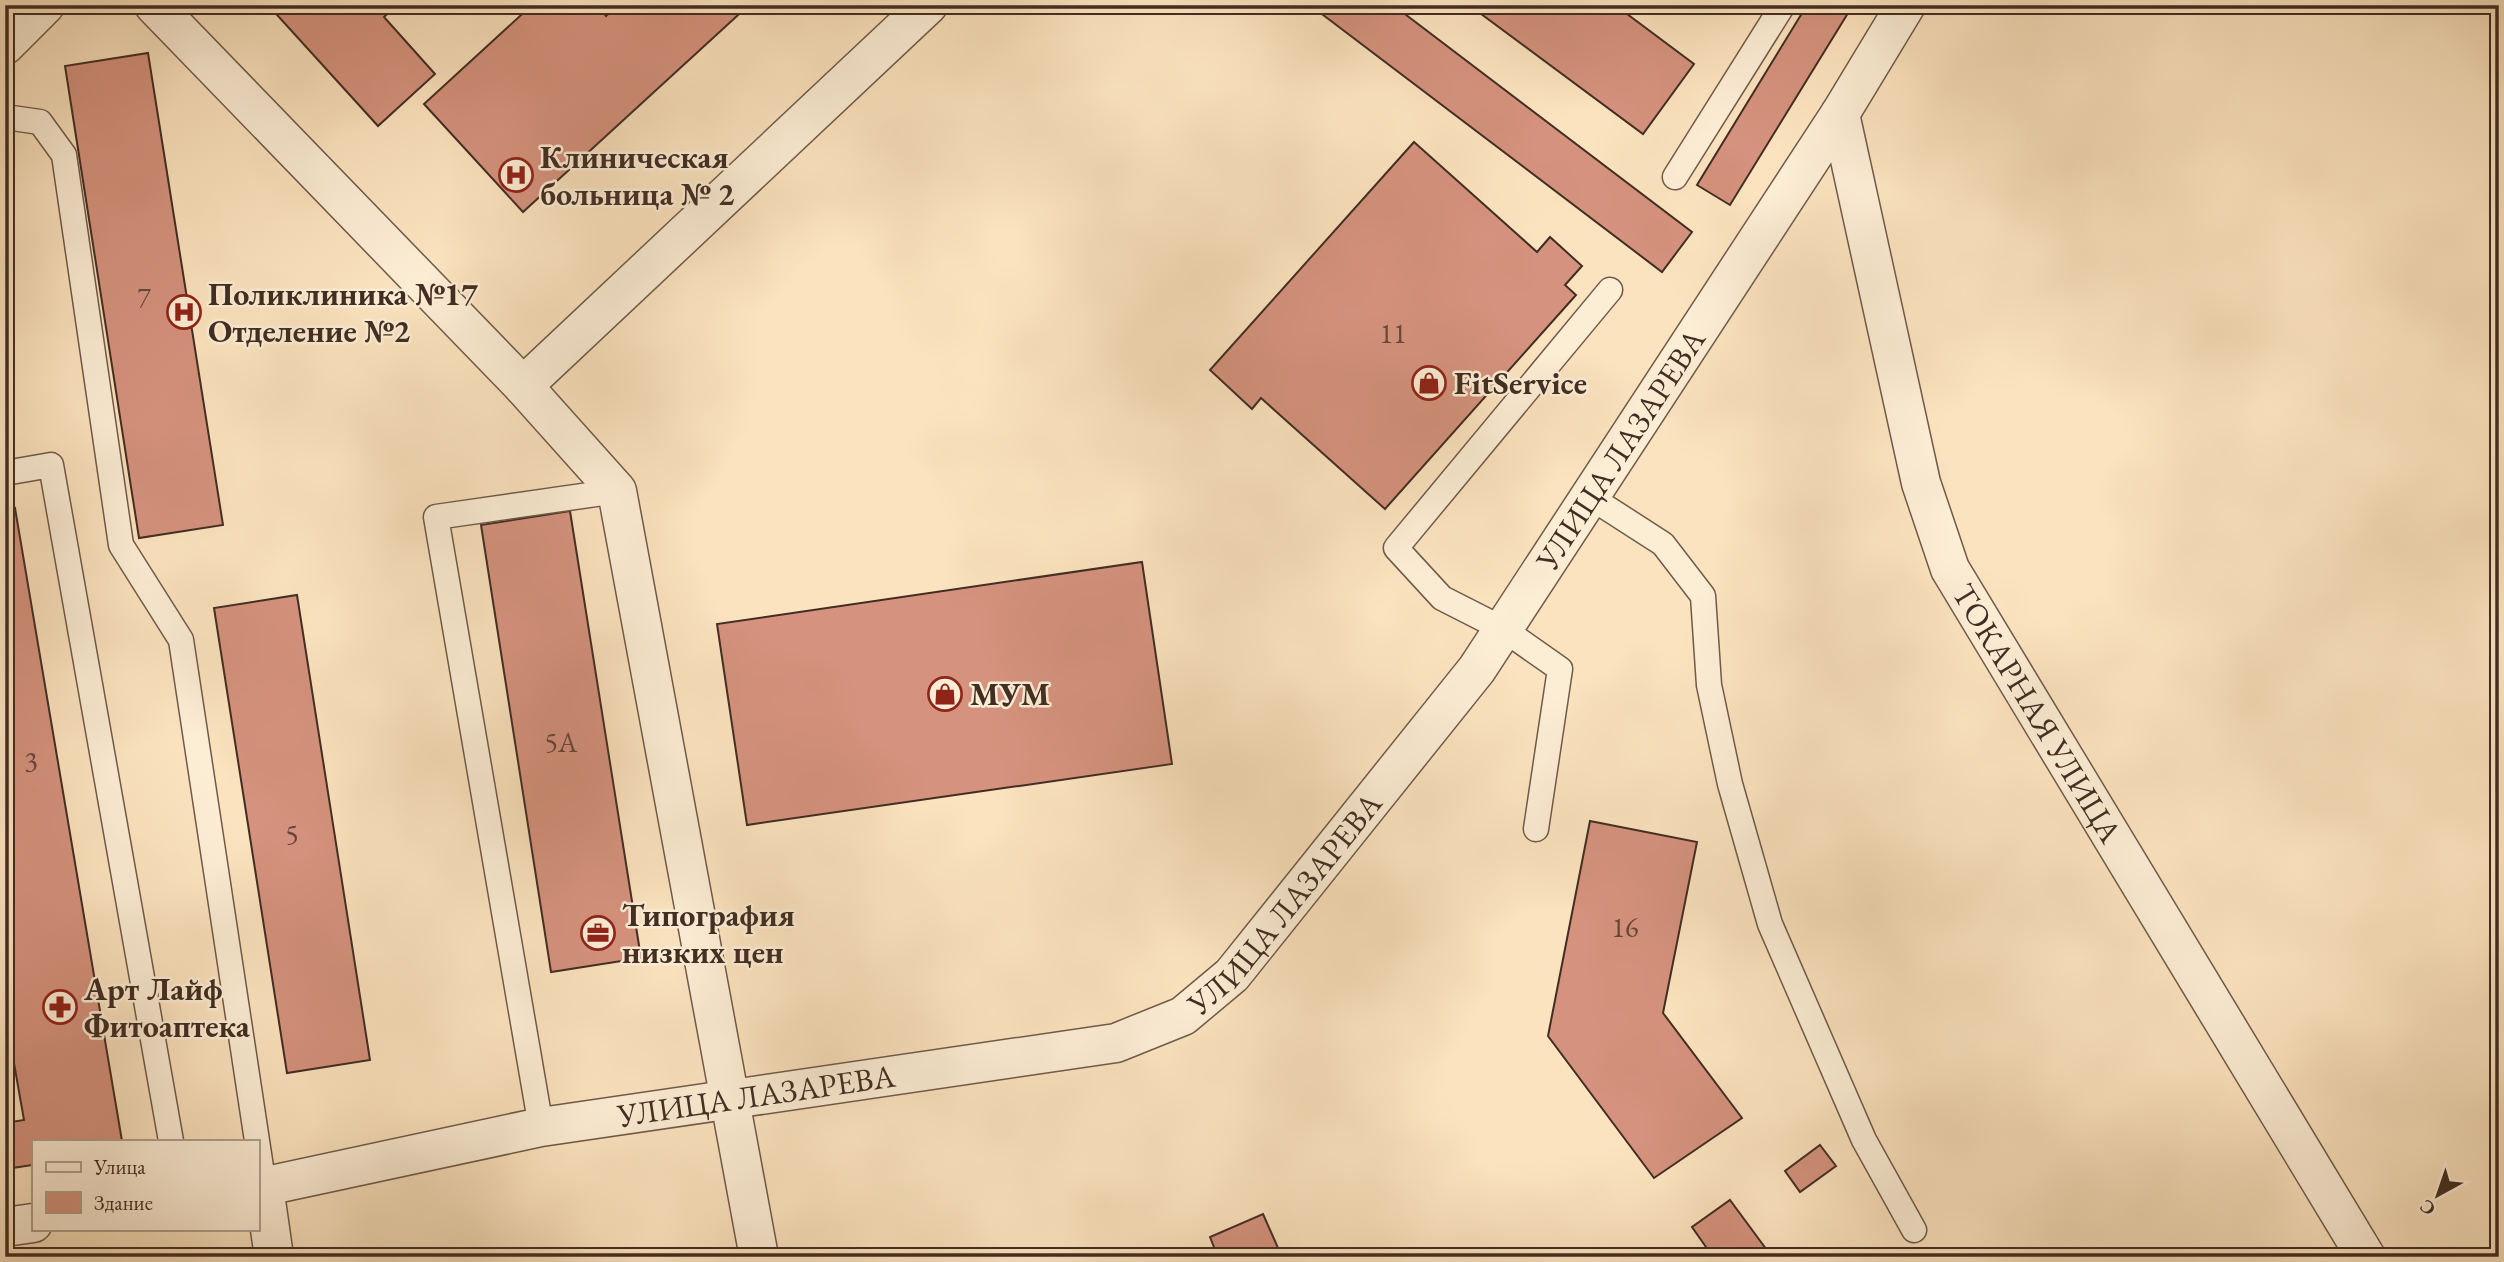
<svg xmlns="http://www.w3.org/2000/svg" width="2504" height="1262" font-family="'EB Garamond',serif">
	<rect width="100%" height="100%" fill="#fbe3bf"/>
	<filter id="stains"><feTurbulence type="fractalNoise" baseFrequency=".00286" numOctaves="4"/><feColorMatrix values="0 0 0 0 .2 0 0 0 0 .09 0 0 0 0 .02 0 0 0 .5 -.17"/></filter>
	<radialGradient id="worn" r=".72"><stop offset=".6" stop-color="#630" stop-opacity="0"/><stop offset="1" stop-color="#630" stop-opacity=".3"/></radialGradient>
	<path fill="#d5927e" stroke="#422d23" stroke-width="2" d="M 268,5 L 397,5 L 384,17 L 435,74 L 378,126 Z
		M 532,5 L 597,5 L 606,16 L 618,5 L 749,5 L 523,212 L 424,104 Z
		M 1310,5 L 1393,5 L 1692,232 L 1662,272 Z
		M 1469,5 L 1615,5 L 1694,64 L 1643,134 Z
		M 1807,5 L 1853,5 L 1730,205 L 1697,185 Z
		M 148,53 L 223,525 L 139,538 L 65,66 Z
		M 1414,142 L 1537,252 L 1550,237 L 1582,266 L 1565,285 L 1576,295 L 1385,509 L 1261,398 L 1252,409 L 1210,370 Z
		M 15,508 L 122,1141 L 33,1141 L 33,1165 L 12,1168 L 5,1123 L 24,1120 L 5,1012 L 5,510 Z
		M 570,511 L 641,958 L 551,972 L 481,525 Z
		M 1142,562 L 1172,764 L 747,825 L 717,624 Z
		M 297,595 L 370,1060 L 287,1073 L 214,608 Z
		M 1590,821 L 1697,842 L 1663,1013 L 1742,1118 L 1654,1178 L 1548,1036 Z
		M 1820,1145 L 1836,1166 L 1800,1192 L 1785,1171 Z
		M 1730,1200 L 1772,1257 L 1713,1257 L 1692,1227 Z
		M 1263,1214 L 1282,1257 L 1218,1257 L 1210,1237 Z"/>
	<g fill="none" stroke-linecap="round" stroke-linejoin="round">
		<g stroke="#705a4a" stroke-width="27">
			<path id="lane" d="M 5,117 L 40,122 L 64,155 L 121,545 L 181,640 L 264,1187
				M 1675,177 L 1783,5
				M 5,473 L 51,465 L 171,1141
				M 1590,497 L 1663,544 L 1703,596 L 1709,685 L 1730,784 L 1770,924 L 1864,1140 L 1914,1230
				M 1536,829 L 1560,669 L 1503,629 L 1442,598 L 1396,548 L 1610,290
				M 541,1127 L 436,517 L 617,491"/>
		</g>
		<g stroke="#705a4a" stroke-width="41">
			<g id="street">
				<path d="M 154,5 L 523,386 L 617,491 L 759,1257"/>
				<path d="M 5,45 L 45,5"/>
				<path id="s1" d="M 1840,114 L 1921,483 L 1950,569 L 2366,1257"/>
				<path d="M 523,386 L 928,5"/>
				<path d="M 264,1187 L 274,1257"/>
				<path id="s2" d="M 257,1188 L 541,1127 L 1116,1043 L 1183,1016 L 1232,975 L 1477,669 L 1840,114 L 1906,5"/>
				<path d="M 5,1227 L 33,1223"/>
			</g>
		</g>
		<use href="#lane" stroke="#fcedd5" stroke-width="24"/>
		<use href="#street" stroke="#fcedd5" stroke-width="38"/>
	</g>
	<defs>
		<g id="hospital-ring" transform="scale(1.75)"><circle r="9.5" fill="#fcedd5" stroke="#8f2418" stroke-width="1.5"/><path d="M-5-5h3v3.5h4V-5h3V5h-3V1.5h-4V5h-3Z" fill="#8f2418"/></g>
		<g id="shop-ring" transform="scale(1.75)"><circle r="9.5" fill="#fcedd5" stroke="#8f2418" stroke-width="1.5"/><path d="M-5-2.5h2.3a2.7 3.5 0 0 1 5.4 0H5L5.5 6h-11ZM-1.5-2.5h3a1.5 2.3 0 0 0-3 0Z" fill="#8f2418"/></g>
		<g id="office-ring" transform="scale(1.75)"><circle r="9.5" fill="#fcedd5" stroke="#8f2418" stroke-width="1.5"/><path d="M-6-3h4V-5.5h4V-3h4V5H-6ZM-1-4.5V-3h2v-1.5ZM-6 0V1H6V0Z" fill="#8f2418"/></g>
		<g id="pharmacy-ring" transform="scale(1.75)"><circle r="9.5" fill="#fcedd5" stroke="#8f2418" stroke-width="1.5"/><path d="M-2-6h4v4h4v4h-4v4h-4v-4h-4v-4h4Z" fill="#8f2418"/></g>
	</defs>
	<g fill-rule="evenodd">
		<use href="#hospital-ring" x="516" y="175"/>
		<use href="#hospital-ring" x="184" y="312"/>
		<use href="#shop-ring" x="1429" y="383"/>
		<use href="#shop-ring" x="945" y="694"/>
		<use href="#office-ring" x="598" y="933"/>
		<use href="#pharmacy-ring" x="60" y="1007"/>
	</g>
	<g text-anchor="middle" dominant-baseline="central" stroke-width="5" stroke-linejoin="round" paint-order="stroke">
		<g font-size="28" fill="#67463a">
			<text x="144" y="297">7</text>
			<text x="1393" y="333">11</text>
			<text x="561" y="742">5А</text>
			<text x="31" y="761">3</text>
			<text x="292" y="834">5</text>
			<text x="1625" y="927">16</text>
		</g>
		<g font-size="32" font-weight="bold" fill="#422d23" stroke="#fcedd5" text-anchor="start">
			<text x="540" y="157">Клиническая<tspan x="540" dy="37">больница № 2</tspan></text>
			<text x="208" y="294">Поликлиника №17<tspan x="208" dy="37">Отделение №2</tspan></text>
			<text x="1454" y="383">FitService</text>
			<text x="970" y="694">МУМ</text>
			<text x="622" y="915">Типография<tspan x="622" dy="37">низких цен</tspan></text>
			<text x="84" y="989">Арт Лайф<tspan x="84" dy="37">Фитоаптека</tspan></text>
		</g>
		<g font-size="32" fill="#422d23" stroke="#fcedd5">
			<text stroke="none"><textPath href="#s2" startOffset="1662">УЛИЦА ЛАЗАРЕВА</textPath></text>
			<text stroke="none"><textPath href="#s1" startOffset="637">ТОКАРНАЯ УЛИЦА</textPath></text>
			<text stroke="none"><textPath href="#s2" startOffset="1096">УЛИЦА ЛАЗАРЕВА</textPath></text>
			<text stroke="none"><textPath href="#s2" startOffset="508">УЛИЦА ЛАЗАРЕВА</textPath></text>
		</g>
	</g>
	<rect width="2504" height="1262" fill="none" stroke="#fbe3bf" stroke-width="28"/>
	<rect x="7" y="7" width="2490" height="1248" fill="none" stroke="#422d23" stroke-width="3.5"/>
	<rect x="14" y="14" width="2476" height="1234" fill="none" stroke="#422d23" stroke-width="2"/>
	<rect x="32" y="1140" width="228" height="91" fill="#fcedd5" stroke="#b2a08e" stroke-width="2"/>
	<rect x="46" y="1162" width="35" height="10" fill="#fcedd5" stroke="#b2a08e" stroke-width="2"/>
	<text x="94" y="1174" font-size="21" fill="#422d23">Улица</text>
	<rect x="46" y="1192" width="35" height="21" fill="#d5927e" stroke="#b2a08e" stroke-width="2"/>
	<text x="94" y="1210" font-size="21" fill="#422d23">Здание</text>
	<g transform="translate(2438 1195) rotate(220)" stroke="#fcedd5" stroke-width="5" paint-order="stroke">
	<path d="M0-5L12 26L0 18L-12 26Z" fill="#422d23"/>
	<text y="-10" font-size="19" font-weight="bold" text-anchor="middle" fill="#422d23">С</text>
	</g>
	<rect width="100%" height="100%" filter="url(#stains)"/>
	<rect width="100%" height="100%" fill="url(#worn)"/>
</svg>
